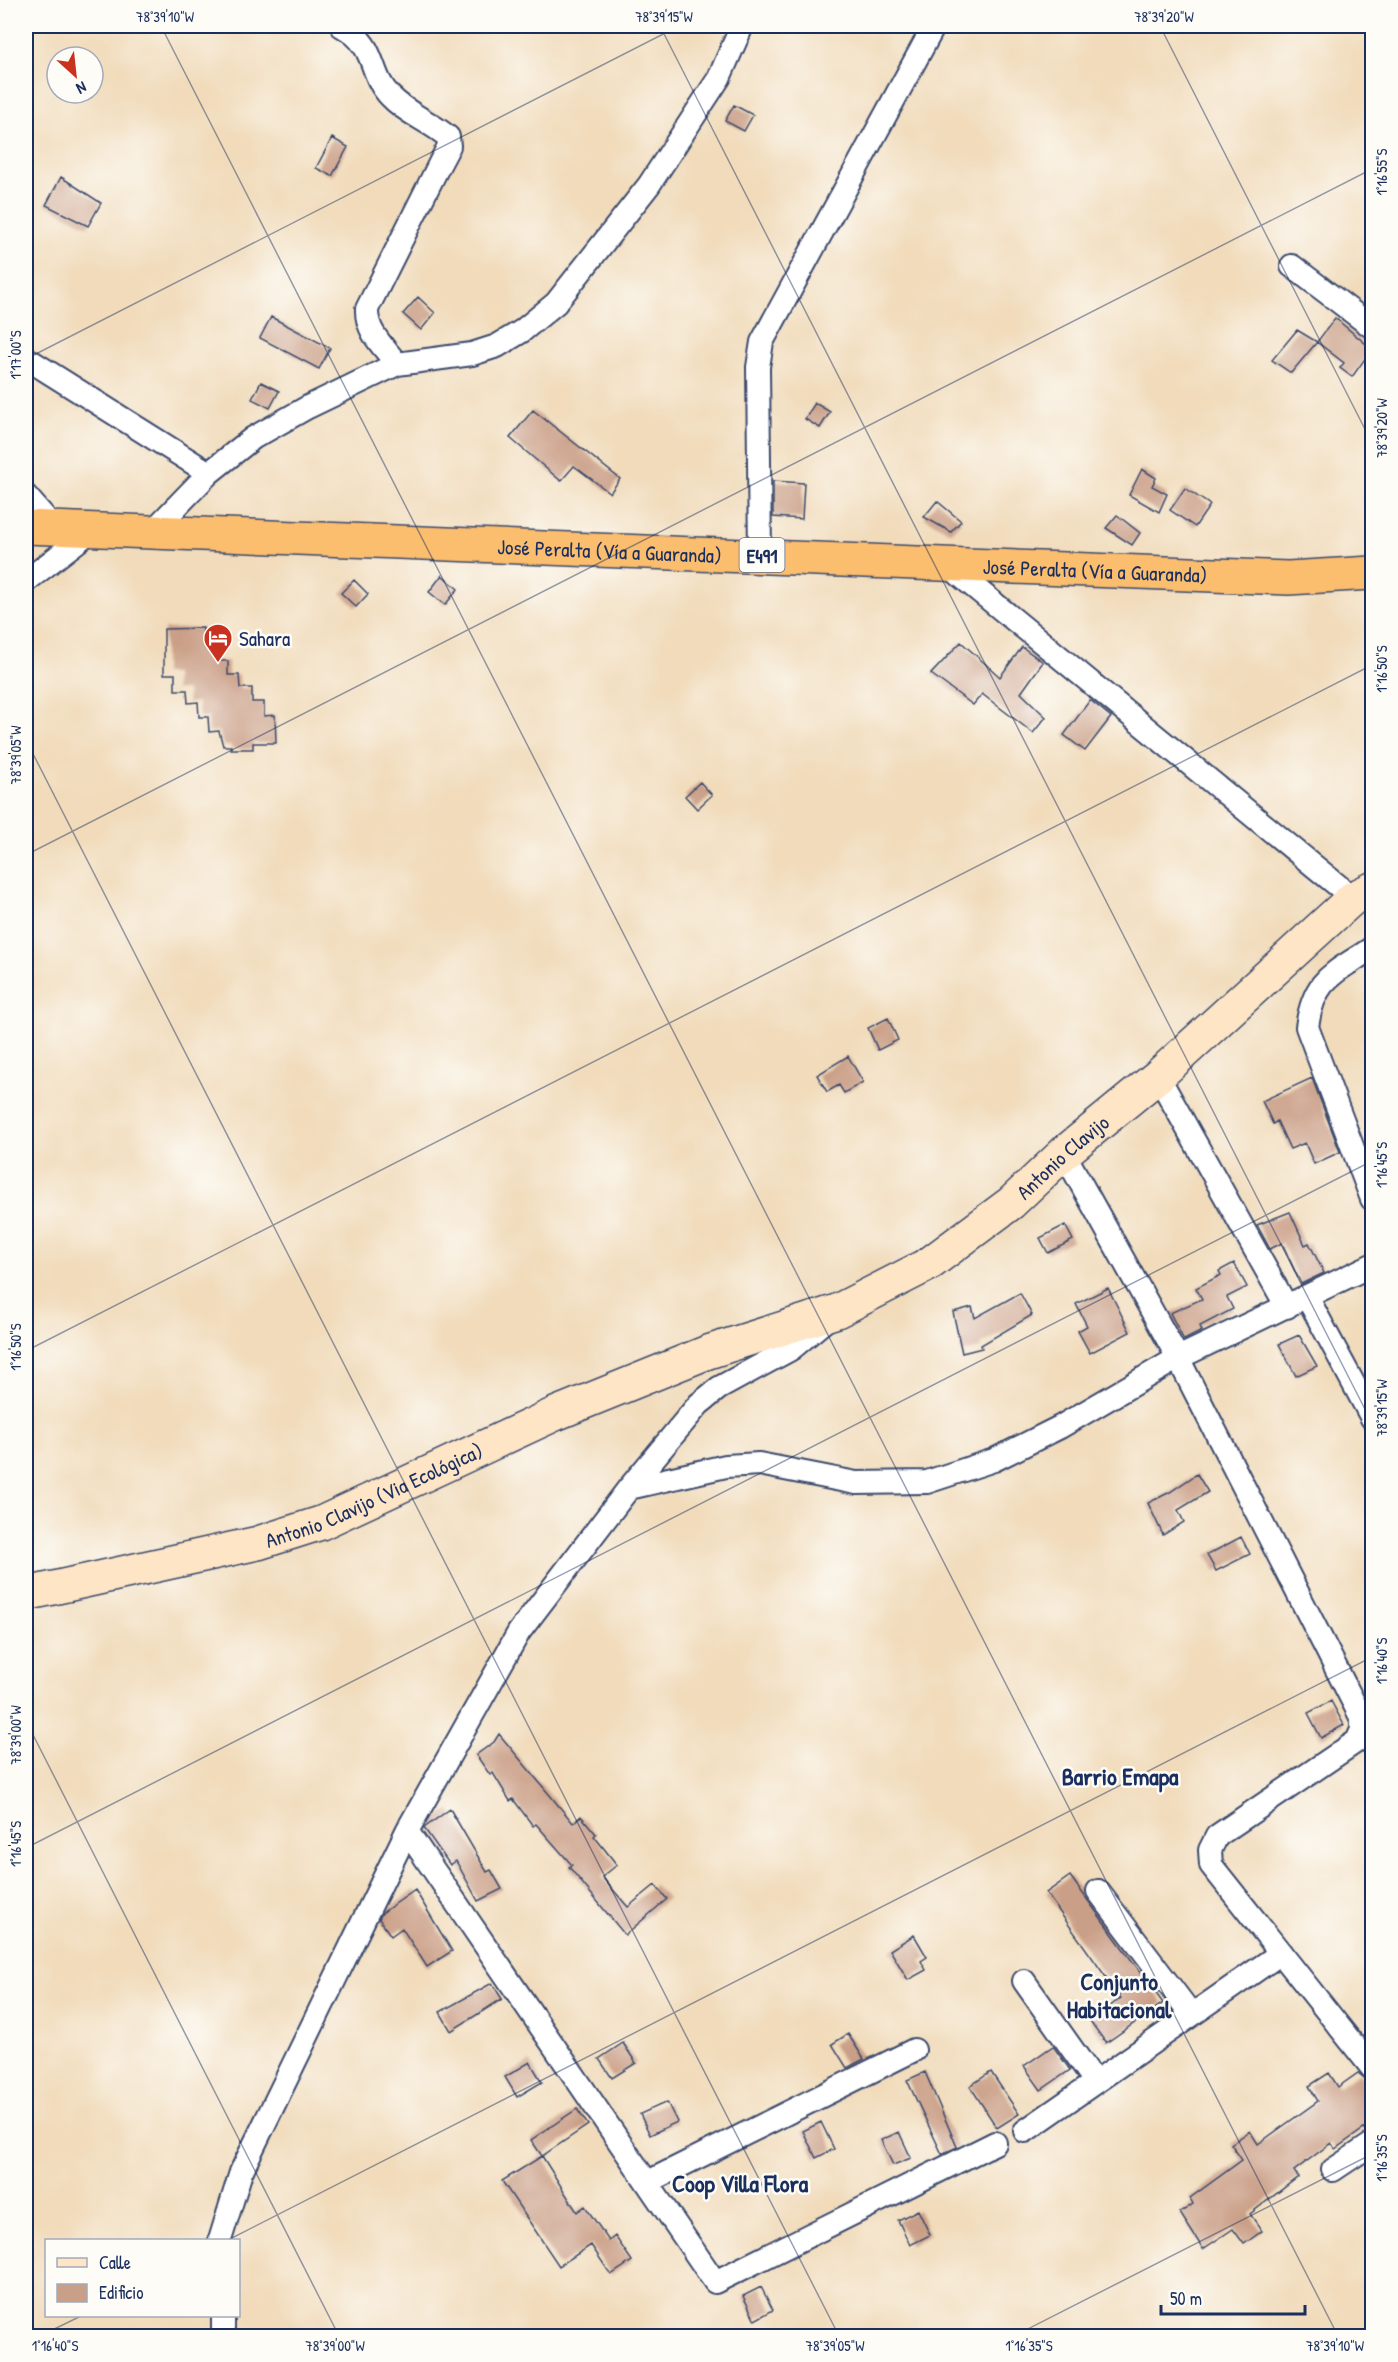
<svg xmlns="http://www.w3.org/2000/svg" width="1398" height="2362" font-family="'Patrick Hand',sans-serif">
	<rect width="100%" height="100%" fill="#fdfcf7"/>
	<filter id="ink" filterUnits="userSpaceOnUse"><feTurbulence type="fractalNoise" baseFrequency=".0167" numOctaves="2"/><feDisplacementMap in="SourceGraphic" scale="12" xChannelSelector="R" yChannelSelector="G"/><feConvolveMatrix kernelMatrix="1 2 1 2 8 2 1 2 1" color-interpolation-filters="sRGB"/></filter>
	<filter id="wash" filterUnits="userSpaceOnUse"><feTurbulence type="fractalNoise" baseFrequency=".008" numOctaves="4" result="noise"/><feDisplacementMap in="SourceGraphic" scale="24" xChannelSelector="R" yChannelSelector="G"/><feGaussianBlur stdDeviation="1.35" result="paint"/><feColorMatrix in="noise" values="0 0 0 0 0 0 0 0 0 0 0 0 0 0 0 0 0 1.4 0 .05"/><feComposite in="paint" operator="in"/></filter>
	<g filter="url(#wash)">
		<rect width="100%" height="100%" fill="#f1dbbb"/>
		<g id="blocks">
			<path fill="#ca9f87" d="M 734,105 L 753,115 L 744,131 L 725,121 Z
				M 332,138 L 348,147 L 332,176 L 316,168 Z
				M 61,177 L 101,203 L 88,226 L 46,205 Z
				M 418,297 L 435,313 L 421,330 L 403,314 Z
				M 271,317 L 330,348 L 319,369 L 260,338 Z
				M 1335,318 L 1372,349 L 1352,377 L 1340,368 L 1344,363 L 1317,342 Z
				M 1297,330 L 1317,342 L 1291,373 L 1272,360 Z
				M 261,382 L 279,391 L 270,408 L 252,399 Z
				M 815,403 L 830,412 L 820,428 L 805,419 Z
				M 533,410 L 620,479 L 610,493 L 574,466 L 561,481 L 510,438 Z
				M 1142,469 L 1156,478 L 1152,486 L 1167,494 L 1159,512 L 1129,495 Z
				M 773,481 L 804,483 L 802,519 L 773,517 Z
				M 1185,488 L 1210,505 L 1195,527 L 1170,510 Z
				M 937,501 L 961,521 L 951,532 L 924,517 Z
				M 1117,515 L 1140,533 L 1132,545 L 1106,528 Z
				M 442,575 L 458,589 L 445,605 L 429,592 Z
				M 354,580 L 368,594 L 356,607 L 341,593 Z
				M 203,628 L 203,642 L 208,642 L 208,648 L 217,647 L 217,661 L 228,661 L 228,675 L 239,675 L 240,688 L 252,688 L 252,702 L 264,702 L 264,716 L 275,715 L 276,743 L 253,743 L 253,749 L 231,749 L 231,746 L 223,746 L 219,731 L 209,732 L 208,717 L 199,717 L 198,702 L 188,703 L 187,690 L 175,690 L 175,674 L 164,674 L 164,629 Z
				M 961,642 L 1000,677 L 1022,647 L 1043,662 L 1021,693 L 1046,717 L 1033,733 L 982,694 L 973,705 L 931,674 Z
				M 1090,700 L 1111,717 L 1085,751 L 1064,735 Z
				M 700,782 L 712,795 L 697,809 L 685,796 Z
				M 888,1018 L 898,1040 L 878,1050 L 868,1028 Z
				M 848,1056 L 863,1082 L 844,1093 L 839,1085 L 827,1092 L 817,1075 Z
				M 1312,1078 L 1340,1152 L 1314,1164 L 1305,1143 L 1290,1149 L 1277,1121 L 1273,1124 L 1262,1101 Z
				M 1290,1212 L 1305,1245 L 1309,1243 L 1324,1273 L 1301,1284 L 1282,1243 L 1270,1249 L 1257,1225 Z
				M 1065,1225 L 1073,1240 L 1048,1253 L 1040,1238 Z
				M 1234,1263 L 1247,1287 L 1227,1297 L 1233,1309 L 1200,1326 L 1202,1331 L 1184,1340 L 1170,1313 L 1202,1299 L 1196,1288 L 1221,1275 L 1219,1271 Z
				M 1108,1288 L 1130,1332 L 1090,1353 L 1078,1331 L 1087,1326 L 1076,1304 Z
				M 1020,1293 L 1032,1315 L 981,1345 L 982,1348 L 962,1353 L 953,1312 L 972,1307 L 975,1318 Z
				M 1299,1335 L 1317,1366 L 1296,1376 L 1279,1344 Z
				M 1197,1474 L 1208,1492 L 1178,1510 L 1184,1522 L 1163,1535 L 1148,1503 L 1170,1492 Z
				M 1241,1537 L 1250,1554 L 1216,1571 L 1207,1555 Z
				M 1331,1701 L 1344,1725 L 1321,1738 L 1308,1713 Z
				M 499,1734 L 573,1823 L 581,1816 L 596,1834 L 594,1836 L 617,1865 L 602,1877 L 628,1907 L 655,1885 L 667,1899 L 625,1935 L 569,1867 L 572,1865 L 536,1824 L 533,1826 L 513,1799 L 510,1801 L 493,1773 L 490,1775 L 476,1755 L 494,1742 Z
				M 450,1809 L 487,1872 L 491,1870 L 502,1889 L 478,1901 L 456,1861 L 450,1865 L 424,1828 Z
				M 1070,1876 L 1163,2003 L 1106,2043 L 1090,2021 L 1121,1998 L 1046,1893 Z
				M 415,1890 L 452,1951 L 427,1967 L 402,1928 L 391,1936 L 379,1919 L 382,1913 Z
				M 914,1935 L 927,1957 L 921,1961 L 926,1970 L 908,1980 L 890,1950 Z
				M 492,1983 L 502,1999 L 451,2031 L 440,2012 Z
				M 848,2034 L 864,2059 L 847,2068 L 832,2044 Z
				M 623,2043 L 636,2063 L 612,2078 L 599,2059 Z
				M 1053,2046 L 1070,2070 L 1041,2090 L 1024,2066 Z
				M 530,2062 L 542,2082 L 517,2097 L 505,2077 Z
				M 925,2072 L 957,2147 L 942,2154 L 907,2080 Z
				M 991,2072 L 1019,2114 L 997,2128 L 970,2086 Z
				M 1329,2073 L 1338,2087 L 1358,2073 L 1367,2080 L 1372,2081 L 1372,2123 L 1335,2149 L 1331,2143 L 1294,2171 L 1298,2177 L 1250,2214 L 1262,2231 L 1244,2244 L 1233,2229 L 1203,2249 L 1180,2213 L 1193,2204 L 1190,2198 L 1242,2160 L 1231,2144 L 1250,2131 L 1258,2144 L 1318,2101 L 1309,2086 Z
				M 667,2102 L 677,2122 L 650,2135 L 640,2114 Z
				M 577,2109 L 588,2125 L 542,2156 L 531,2140 Z
				M 821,2122 L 834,2149 L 816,2158 L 803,2131 Z
				M 899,2132 L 911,2158 L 893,2165 L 881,2140 Z
				M 542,2156 L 577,2212 L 585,2206 L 609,2241 L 615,2236 L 632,2261 L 611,2275 L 591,2245 L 559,2266 L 502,2181 Z
				M 918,2210 L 930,2235 L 910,2245 L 898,2220 Z
				M 761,2287 L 773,2310 L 755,2320 L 743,2296 Z"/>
		</g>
	</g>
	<g filter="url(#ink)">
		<use href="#blocks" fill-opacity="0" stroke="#3b496c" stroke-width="1.5"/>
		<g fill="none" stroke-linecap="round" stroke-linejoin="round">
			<g stroke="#3b496c" stroke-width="26">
				<path id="street" d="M 342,26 C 379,47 367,73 391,97 C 407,114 431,122 448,137 L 449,146 L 440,163 L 367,309 C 366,332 384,347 397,364
					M 1292,266 L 1372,327
					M 26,358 L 209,473
					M 26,496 L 54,528
					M 151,533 L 209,473 L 253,438 L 308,407 L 397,364 L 472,354 L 497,346 L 522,331 L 556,303 L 649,185 L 719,78 L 742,26
					M 760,555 L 758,367 L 762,342 L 934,26
					M 945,563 L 1353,898
					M 26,581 L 91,531
					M 1372,948 C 1334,974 1314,977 1307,1027 L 1372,1199
					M 1158,1076 L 1287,1307
					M 1064,1153 L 1178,1358 L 1362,1719 L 1362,1730 L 1357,1741 L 1217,1836 L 1210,1850 L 1211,1865 L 1372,2068
					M 1307,1297 L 1372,1418
					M 629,1488 L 726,1466 L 759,1464 L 856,1483 L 927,1482 L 994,1460 L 1060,1427 L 1178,1358 L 1372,1265
					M 407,1831 L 715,2282 L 995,2143
					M 1098,1891 L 1191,2014
					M 1024,1981 L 1094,2080
					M 1025,2131 L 1281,1953
					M 1333,2170 L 1372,2144
					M 648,2182 L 914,2050
					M 220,2240 L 241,2172 L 407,1831 L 519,1632 L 629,1488 L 699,1404 L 719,1388 L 791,1349 L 827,1319
					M 223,2316 L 223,2336"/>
			</g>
			<g stroke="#3b496c" stroke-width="36">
				<g id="secondary">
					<path id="s1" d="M 26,1594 L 258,1543 L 321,1523 L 555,1414 L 708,1352 L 837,1311 L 929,1264 L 1011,1203 L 1064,1153 L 1158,1076 L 1353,898 L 1372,889"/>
				</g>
			</g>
			<g stroke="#3b496c" stroke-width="36">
				<g id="highway">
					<path id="s2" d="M 26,527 L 1288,578 L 1372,573"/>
				</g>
			</g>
			<use href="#street" stroke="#fff" stroke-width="22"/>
			<use href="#secondary" stroke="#fde5c5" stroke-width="33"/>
			<use href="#highway" stroke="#fbbd6e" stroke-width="33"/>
		</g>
	</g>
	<path fill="none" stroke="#1b2f5e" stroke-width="1.5" stroke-opacity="0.45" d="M 161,26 L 1338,2336M 660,26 L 1372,1423M 1160,26 L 1372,443M 26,359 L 679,26M 26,740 L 839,2336M 26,855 L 1372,169M 26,1351 L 1372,665M 26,1721 L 339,2336M 26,1848 L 1372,1161M 228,2240 L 1372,1657M 40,2336 L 81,2316M 1014,2336 L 1372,2154"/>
	<defs>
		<g id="hotel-pin" transform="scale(1.5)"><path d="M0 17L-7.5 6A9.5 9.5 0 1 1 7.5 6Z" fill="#c8321e" stroke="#fdfcf7"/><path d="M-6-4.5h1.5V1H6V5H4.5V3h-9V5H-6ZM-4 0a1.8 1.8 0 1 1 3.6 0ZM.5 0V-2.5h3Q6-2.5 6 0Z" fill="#fff"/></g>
	</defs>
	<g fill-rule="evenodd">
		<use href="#hotel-pin" x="218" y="638"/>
	</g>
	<g text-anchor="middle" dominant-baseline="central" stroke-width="5" stroke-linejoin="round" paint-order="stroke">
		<rect fill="#fdfcf7" stroke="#5f6c8c" stroke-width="1.5" x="739.5" y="538" width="45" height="34" rx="4.5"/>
		<g font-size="20" font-weight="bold" fill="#1b2f5e">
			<text x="762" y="555">E491</text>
		</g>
		<g font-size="21" fill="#1b2f5e" stroke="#fdfcf7">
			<text stroke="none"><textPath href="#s2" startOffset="584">José Peralta (Vía a Guaranda)</textPath></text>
			<text stroke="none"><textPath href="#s2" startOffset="1070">José Peralta (Vía a Guaranda)</textPath></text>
			<text stroke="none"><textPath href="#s1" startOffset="1137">Antonio Clavijo</textPath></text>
			<text stroke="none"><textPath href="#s1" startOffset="363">Antonio Clavijo (Via Ecológica)</textPath></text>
		</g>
		<g font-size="21" fill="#1b2f5e" stroke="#fdfcf7" text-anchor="start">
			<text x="239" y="638">Sahara</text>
		</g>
		<g font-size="24" font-weight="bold" fill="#1b2f5e" stroke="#fdfcf7">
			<text x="1120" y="1776">Barrio Emapa</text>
			<text x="1119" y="1981">Conjunto<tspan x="1119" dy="28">Habitacional</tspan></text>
			<text x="740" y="2183">Coop Villa Flora</text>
		</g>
	</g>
	<rect width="1398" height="2362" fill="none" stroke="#fdfcf7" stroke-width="66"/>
	<rect x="45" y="2239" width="195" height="78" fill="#fdfcf7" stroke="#a3aaba" stroke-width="1.5"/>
	<rect x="57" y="2258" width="30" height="9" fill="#fde5c5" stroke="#a3aaba" stroke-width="1.5"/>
	<text x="99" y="2269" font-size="18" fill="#1b2f5e">Calle</text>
	<rect x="57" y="2284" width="30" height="18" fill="#ca9f87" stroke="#a3aaba" stroke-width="1.5"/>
	<text x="99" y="2299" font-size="18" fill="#1b2f5e">Edificio</text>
	<g transform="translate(75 75) rotate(153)"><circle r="28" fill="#fdfcf7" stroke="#a3aaba" stroke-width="1.5"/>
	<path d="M0-4.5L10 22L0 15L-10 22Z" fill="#c8321e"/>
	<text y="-9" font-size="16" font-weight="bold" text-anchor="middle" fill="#1b2f5e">N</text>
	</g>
	<path d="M1161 2305v9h144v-9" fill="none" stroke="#1b2f5e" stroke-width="3"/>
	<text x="1170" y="2305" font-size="18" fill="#1b2f5e" stroke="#fdfcf7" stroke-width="4.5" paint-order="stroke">50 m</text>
	<rect x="33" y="33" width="1332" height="2296" fill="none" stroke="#1b2f5e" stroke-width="2"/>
	<g font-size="15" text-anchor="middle" fill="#1b2f5e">
		<text x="165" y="22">78°39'10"W</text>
		<text x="664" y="22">78°39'15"W</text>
		<text x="1164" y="22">78°39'20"W</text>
		<text transform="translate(1382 172) rotate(-90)" y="5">1°16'55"S</text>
		<text transform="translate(16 355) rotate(-90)" y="5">1°17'00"S</text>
		<text transform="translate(1382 428) rotate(-90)" y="5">78°39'20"W</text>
		<text transform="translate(1382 669) rotate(-90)" y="5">1°16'50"S</text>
		<text transform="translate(16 755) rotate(-90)" y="5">78°39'05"W</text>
		<text transform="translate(1382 1165) rotate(-90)" y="5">1°16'45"S</text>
		<text transform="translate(16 1347) rotate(-90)" y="5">1°16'50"S</text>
		<text transform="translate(1382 1408) rotate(-90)" y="5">78°39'15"W</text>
		<text transform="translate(1382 1661) rotate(-90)" y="5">1°16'40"S</text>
		<text transform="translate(16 1735) rotate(-90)" y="5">78°39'00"W</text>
		<text transform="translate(16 1844) rotate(-90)" y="5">1°16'45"S</text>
		<text transform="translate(1382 2158) rotate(-90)" y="5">1°16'35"S</text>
		<text x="55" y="2351">1°16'40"S</text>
		<text x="335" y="2351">78°39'00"W</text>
		<text x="835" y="2351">78°39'05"W</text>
		<text x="1029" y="2351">1°16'35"S</text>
		<text x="1335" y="2351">78°39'10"W</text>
	</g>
</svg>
